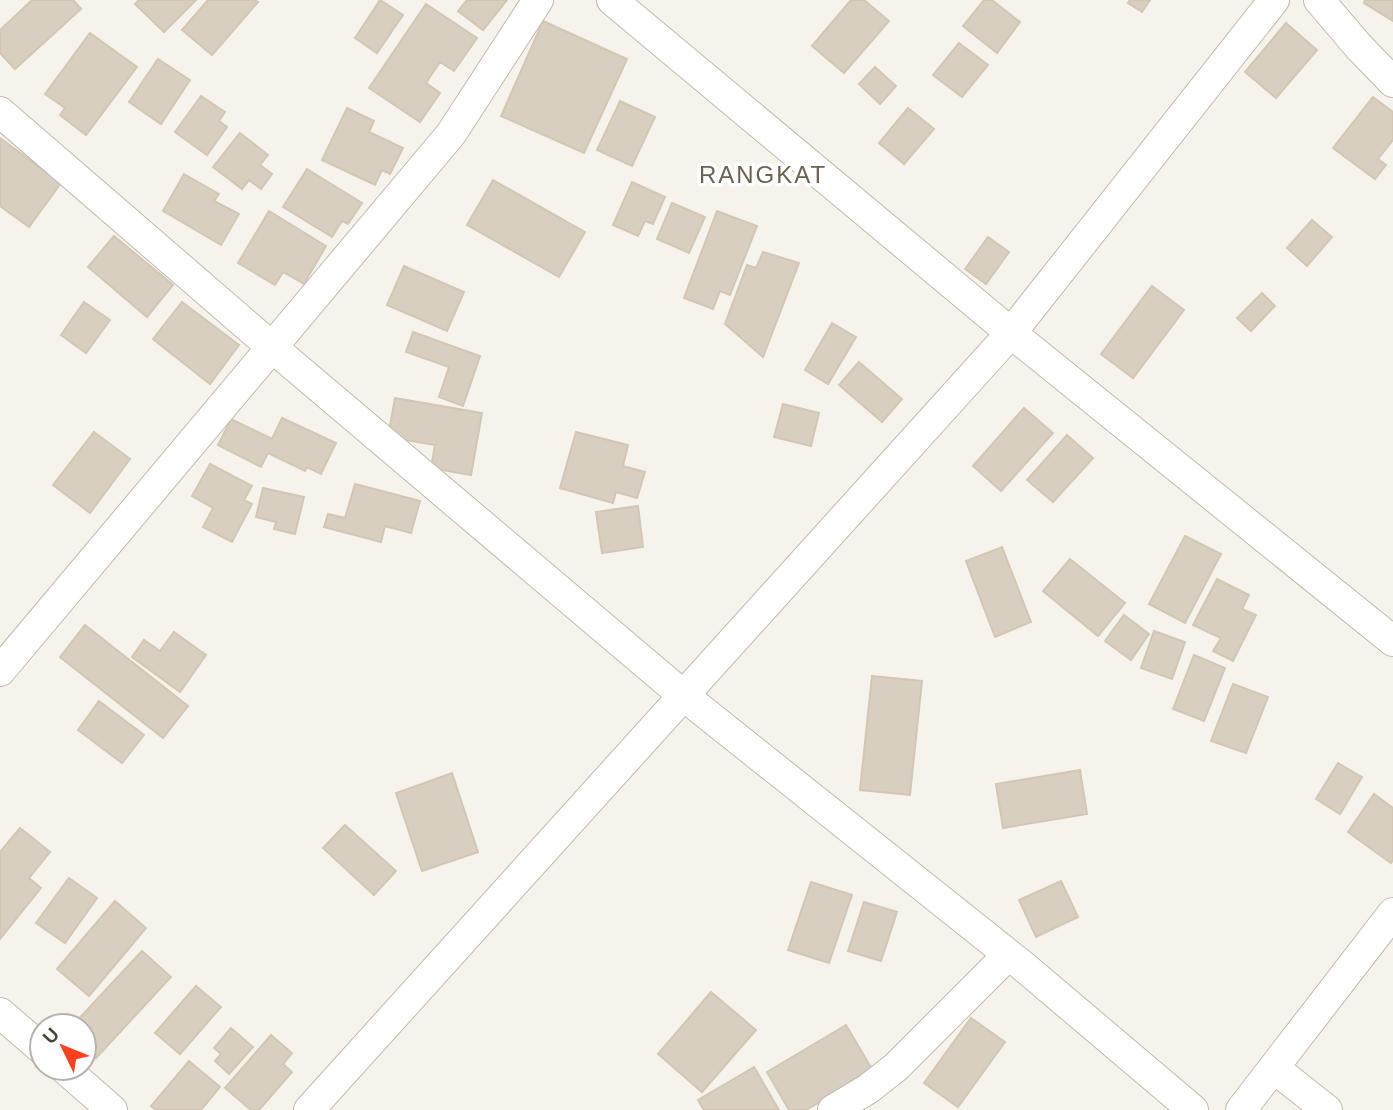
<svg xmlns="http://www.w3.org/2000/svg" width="1393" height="1110" font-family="Helvetica,sans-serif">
	<rect width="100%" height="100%" fill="#f6f3ec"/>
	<path fill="#d8cfc1" stroke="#d3c7b4" stroke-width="2" d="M 32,0 L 73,0 L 81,9 L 15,69 L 0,53 L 0,30 Z
		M 139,0 L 196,0 L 164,32 L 135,4 Z
		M 208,0 L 255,0 L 258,2 L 212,55 L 182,30 Z
		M 380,0 L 403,15 L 377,53 L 355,38 Z
		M 467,0 L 507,0 L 483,30 L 458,11 Z
		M 851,0 L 864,0 L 889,21 L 844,73 L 812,46 Z
		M 984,0 L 992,0 L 1020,22 L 997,53 L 963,26 Z
		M 1130,0 L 1150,0 L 1142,12 L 1128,3 Z
		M 1365,0 L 1393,0 L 1393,21 L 1364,3 Z
		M 426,4 L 477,38 L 454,71 L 440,62 L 426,83 L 440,93 L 420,122 L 369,88 Z
		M 543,21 L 627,59 L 584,153 L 501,116 Z
		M 1286,23 L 1317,50 L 1276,98 L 1245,72 Z
		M 90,33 L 137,67 L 86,135 L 60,115 L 65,108 L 45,94 Z
		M 959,43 L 988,65 L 962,97 L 933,75 Z
		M 158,59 L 190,80 L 161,124 L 129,102 Z
		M 875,67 L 896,86 L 880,104 L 859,84 Z
		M 201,96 L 225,112 L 219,121 L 227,127 L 207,155 L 175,132 Z
		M 1373,97 L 1393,112 L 1393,140 L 1378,159 L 1386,165 L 1375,179 L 1333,148 Z
		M 620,101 L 655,117 L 632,166 L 597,150 Z
		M 347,108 L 374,121 L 369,132 L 403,148 L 390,174 L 382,170 L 375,185 L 322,160 Z
		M 908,108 L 934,129 L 904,164 L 879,143 Z
		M 240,133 L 268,155 L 260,165 L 272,174 L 261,189 L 249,180 L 242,189 L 213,167 Z
		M 0,138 L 61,183 L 29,227 L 0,206 Z
		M 307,169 L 362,203 L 348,224 L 342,221 L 332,237 L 283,207 Z
		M 184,174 L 219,194 L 214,201 L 239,214 L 221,245 L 163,211 Z
		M 493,180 L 585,232 L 559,277 L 467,225 Z
		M 632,182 L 665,197 L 653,224 L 645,221 L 638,236 L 613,225 Z
		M 672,203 L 705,217 L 689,253 L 657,239 Z
		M 269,211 L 326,246 L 304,284 L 283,272 L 275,285 L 238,263 Z
		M 717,211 L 757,226 L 730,295 L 720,291 L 713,309 L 684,298 Z
		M 1312,220 L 1332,237 L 1307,266 L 1287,248 Z
		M 114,236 L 173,285 L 147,317 L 88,267 Z
		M 988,237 L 1009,252 L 986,284 L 965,269 Z
		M 763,252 L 799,263 L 763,357 L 725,324 L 747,265 L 756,268 Z
		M 404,266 L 464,292 L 447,331 L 387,305 Z
		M 1152,286 L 1184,310 L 1133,378 L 1101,354 Z
		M 1262,293 L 1275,306 L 1251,331 L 1237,318 Z
		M 84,302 L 110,320 L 86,353 L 61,335 Z
		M 182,302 L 239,345 L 210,384 L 153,339 Z
		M 832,323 L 856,337 L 828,384 L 805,370 Z
		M 413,332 L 480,356 L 463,406 L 439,397 L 449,367 L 406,352 Z
		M 859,362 L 902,399 L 882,422 L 839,385 Z
		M 395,398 L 482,413 L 471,475 L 431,468 L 435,445 L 388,437 Z
		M 783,404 L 819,413 L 811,446 L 774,437 Z
		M 1024,408 L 1053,433 L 1001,491 L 973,466 Z
		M 282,418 L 336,443 L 321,474 L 307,467 L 305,471 L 268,453 L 261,467 L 218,445 L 231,419 L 272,439 Z
		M 94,432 L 130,459 L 90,513 L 53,485 Z
		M 576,432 L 628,445 L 623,466 L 645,472 L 637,498 L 616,492 L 613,503 L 560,488 Z
		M 1067,435 L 1093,458 L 1053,502 L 1027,480 Z
		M 210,464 L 252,486 L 244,500 L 252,504 L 232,542 L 203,527 L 213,508 L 192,496 Z
		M 355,484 L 420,501 L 411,533 L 385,526 L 381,542 L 324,527 L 328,514 L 345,518 Z
		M 263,488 L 304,497 L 295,534 L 274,529 L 276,522 L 256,517 Z
		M 638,506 L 643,547 L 602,553 L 596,512 Z
		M 1185,536 L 1221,554 L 1185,623 L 1149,604 Z
		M 1002,547 L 1031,622 L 995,637 L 966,561 Z
		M 1070,559 L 1125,603 L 1098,636 L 1043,591 Z
		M 1217,579 L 1249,595 L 1242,609 L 1256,615 L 1233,661 L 1213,651 L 1221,638 L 1193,625 Z
		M 1124,615 L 1149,634 L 1131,660 L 1105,641 Z
		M 85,625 L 188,706 L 163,738 L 60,657 Z
		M 1154,631 L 1185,642 L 1172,679 L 1141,668 Z
		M 174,632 L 206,655 L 180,692 L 132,657 L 144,640 L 160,651 Z
		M 1194,655 L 1225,668 L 1204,721 L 1173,709 Z
		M 872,676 L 922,681 L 910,795 L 860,790 Z
		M 1233,684 L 1268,697 L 1246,753 L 1211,741 Z
		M 99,701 L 144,735 L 122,763 L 78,730 Z
		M 1338,763 L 1362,777 L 1340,814 L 1316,799 Z
		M 1080,770 L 1087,814 L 1003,828 L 996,784 Z
		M 452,773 L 478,852 L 422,871 L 396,793 Z
		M 1374,794 L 1393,808 L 1393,860 L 1391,863 L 1348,832 Z
		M 345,825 L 396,871 L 374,895 L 323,848 Z
		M 20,828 L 50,852 L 29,878 L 41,888 L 0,939 L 0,852 Z
		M 69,878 L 97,898 L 65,943 L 36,923 Z
		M 1061,881 L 1078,917 L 1036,937 L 1019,900 Z
		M 811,882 L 852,895 L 829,963 L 788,950 Z
		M 115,901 L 146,928 L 89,996 L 57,969 Z
		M 864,902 L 897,912 L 881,961 L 848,951 Z
		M 142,951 L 171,977 L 96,1058 L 84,1048 L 84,1026 L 72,1026 Z
		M 196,986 L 221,1007 L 180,1054 L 155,1033 Z
		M 711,992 L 756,1030 L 702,1092 L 658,1054 Z
		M 971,1018 L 1005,1042 L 958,1107 L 924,1083 Z
		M 846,1025 L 873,1071 L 806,1110 L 789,1110 L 767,1072 Z
		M 231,1028 L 253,1047 L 229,1074 L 215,1061 L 221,1054 L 214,1048 Z
		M 271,1035 L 292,1053 L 283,1064 L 292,1072 L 259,1110 L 251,1110 L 225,1088 Z
		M 189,1061 L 220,1087 L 201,1110 L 156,1110 L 151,1106 Z
		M 754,1067 L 779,1110 L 704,1110 L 698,1100 Z"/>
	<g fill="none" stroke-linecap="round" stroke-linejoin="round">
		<g stroke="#c2bbae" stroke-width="32">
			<path id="minor" d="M 612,0 L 1011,333 L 1393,641
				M 1319,0 L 1359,47 L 1393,82
				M 0,112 L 273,348 L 684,696 L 1023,966 L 1193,1110
				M 0,671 L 451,134 L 538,0
				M 0,1013 L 42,1049
				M 64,1068 L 112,1110
				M 1274,1068 L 1327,1110
				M 309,1110 L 1011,333 L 1274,0
				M 833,1110 L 868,1089 L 896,1067 L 1008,955
				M 1241,1110 L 1393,913"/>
		</g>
		<use href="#minor" stroke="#fff" stroke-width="30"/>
	</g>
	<g text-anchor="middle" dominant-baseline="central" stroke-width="7" stroke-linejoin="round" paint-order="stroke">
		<g font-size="24" letter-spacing="2" fill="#6e6250" stroke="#fff">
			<text x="763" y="174">RANGKAT</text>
		</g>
	</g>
	<g transform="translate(63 1047) rotate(313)"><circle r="33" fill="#ffffff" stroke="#b7b4b0" stroke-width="2"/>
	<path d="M0-5L12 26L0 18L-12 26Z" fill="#fc3f1d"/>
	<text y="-10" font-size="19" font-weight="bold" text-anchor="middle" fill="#4b4439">U</text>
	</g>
</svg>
